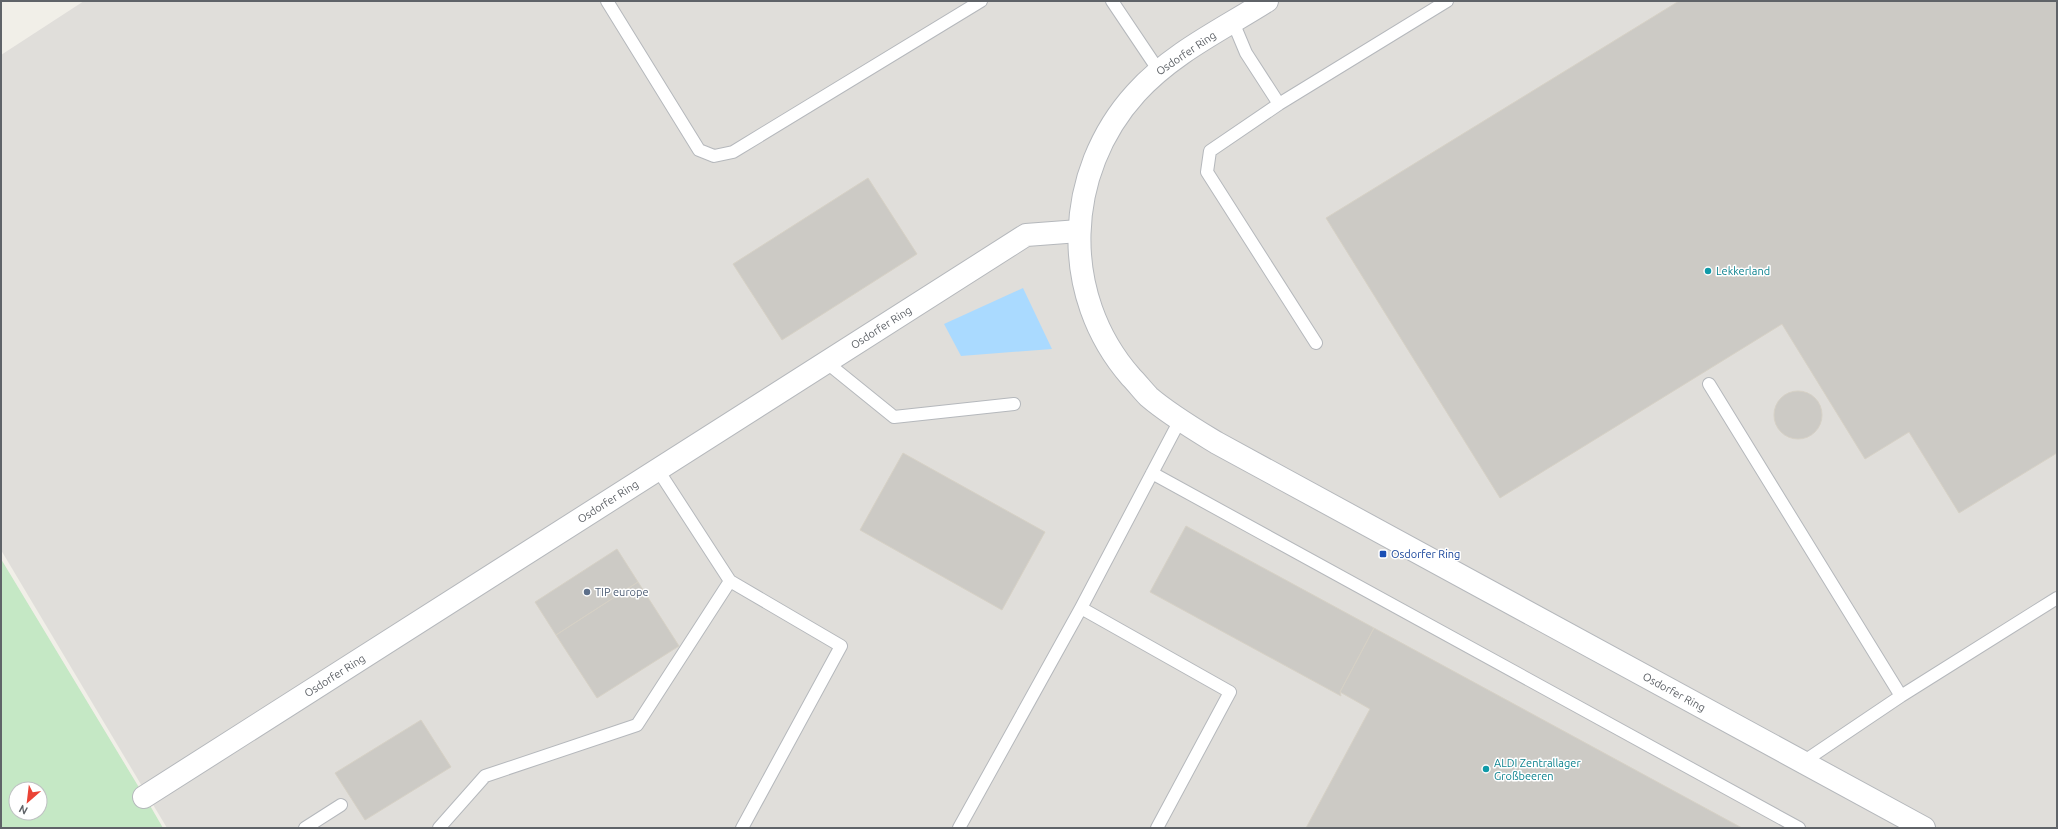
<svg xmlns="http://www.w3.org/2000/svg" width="2058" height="829" font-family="Ubuntu,sans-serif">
	<rect width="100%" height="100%" fill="#f1efe8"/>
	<path fill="#e0deda" d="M 84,1 L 2057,1 L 2057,828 L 167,828 L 1,550 L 1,55 Z"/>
	<path fill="#c5e8c5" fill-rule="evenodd" d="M 1,559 L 152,809 L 163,828 L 1,828 ZM 16,789 L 40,789 L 40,813 L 16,813 Z"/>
	<path fill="#aadaff" d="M 1023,288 L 1052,349 L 961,356 L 944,324 Z"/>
	<path fill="#cccac5" stroke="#d6d1c6" d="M 1679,1 L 2057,1 L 2057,453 L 1959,513 L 1909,432 L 1865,459 L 1782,324 L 1500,498 L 1326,218 Z
		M 868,178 L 917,254 L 782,340 L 733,264 Z
		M1774 415a24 24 0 1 1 48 0a24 24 0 1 1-48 0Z
		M 903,453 L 1045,532 L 1002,610 L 860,530 Z
		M 1186,526 L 1374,628 L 1340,692 L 1341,696 L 1150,592 Z
		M 617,549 L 638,582 L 556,635 L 535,602 Z
		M 638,582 L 679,646 L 597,698 L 556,635 Z
		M 1374,628 L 1742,828 L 1306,828 L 1370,709 L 1340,692 Z
		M 421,720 L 451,767 L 365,820 L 335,773 Z"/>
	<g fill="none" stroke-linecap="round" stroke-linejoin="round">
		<g stroke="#b5b8bc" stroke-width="14">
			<path id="service" d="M 607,1 L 699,150 L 714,156 L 733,152 L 981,1
				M 1112,1 L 1159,71
				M 1233,22 L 1246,53 L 1279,104 L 1447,1
				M 1279,104 L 1210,151 L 1207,172 L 1316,343
				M 826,362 L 894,417 L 1014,404
				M 1709,384 L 1901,696
				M 658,470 L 730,581 L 841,646 L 742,828
				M 1152,473 L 1799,828
				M 1081,608 L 1230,692 L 1157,828
				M 1803,762 L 1901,696 L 2057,598
				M 305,828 L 341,805
				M 439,828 L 485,776 L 637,725 L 730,581
				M 959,828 L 1081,608 L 1180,420"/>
		</g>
		<g stroke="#b5b8bc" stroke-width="24">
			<g id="minor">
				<path id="s1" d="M 1267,1 C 1223,29 1172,53 1136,93 C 1064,172 1059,295 1131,377 C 1137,383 1143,391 1149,397 C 1170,415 1194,429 1217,443 L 1924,828"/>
				<path id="s2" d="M 144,797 L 1026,235 L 1079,231"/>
			</g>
		</g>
		<use href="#service" stroke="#fff" stroke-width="12"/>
		<use href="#minor" stroke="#fff" stroke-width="22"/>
	</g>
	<g fill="#0f9aa8" stroke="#fff" stroke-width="1.5">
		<circle cx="1708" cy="271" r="4"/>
		<circle cx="1486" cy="769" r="4"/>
	</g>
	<rect fill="#1a4fb4" stroke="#fff" stroke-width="1.5" x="1379" y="550" width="8" height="8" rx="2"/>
	<circle fill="#5c6f8a" stroke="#fff" stroke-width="1.5" cx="587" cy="592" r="4"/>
	<g text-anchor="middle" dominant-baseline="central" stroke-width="3" stroke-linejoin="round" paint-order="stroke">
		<g font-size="11" fill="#5f6368" stroke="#fff">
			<text transform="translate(1186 53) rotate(-34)">Osdorfer Ring</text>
			<text stroke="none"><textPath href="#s2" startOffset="874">Osdorfer Ring</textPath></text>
			<text stroke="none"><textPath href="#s2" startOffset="550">Osdorfer Ring</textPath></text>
			<text stroke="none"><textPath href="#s2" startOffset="226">Osdorfer Ring</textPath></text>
			<text stroke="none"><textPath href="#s1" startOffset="1101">Osdorfer Ring</textPath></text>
		</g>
		<g font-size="11" fill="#0d838f" stroke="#fff" text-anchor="start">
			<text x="1716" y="271">Lekkerland</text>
			<text x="1494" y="763">ALDI Zentrallager<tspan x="1494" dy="13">Großbeeren</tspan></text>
		</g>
		<g font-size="11" fill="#164399" stroke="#fff" text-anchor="start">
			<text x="1391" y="554">Osdorfer Ring</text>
		</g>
		<g font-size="11" fill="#4e5e75" stroke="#fff" text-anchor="start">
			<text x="595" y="592">TIP europe</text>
		</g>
	</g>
	<rect width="2058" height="829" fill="none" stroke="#5f6368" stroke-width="4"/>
	<g transform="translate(28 801) rotate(208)"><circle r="19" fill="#ffffff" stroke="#bfc1c3"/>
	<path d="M0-3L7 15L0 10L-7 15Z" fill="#ea4335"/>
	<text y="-6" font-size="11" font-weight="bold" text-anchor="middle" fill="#5f6368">N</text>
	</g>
</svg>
